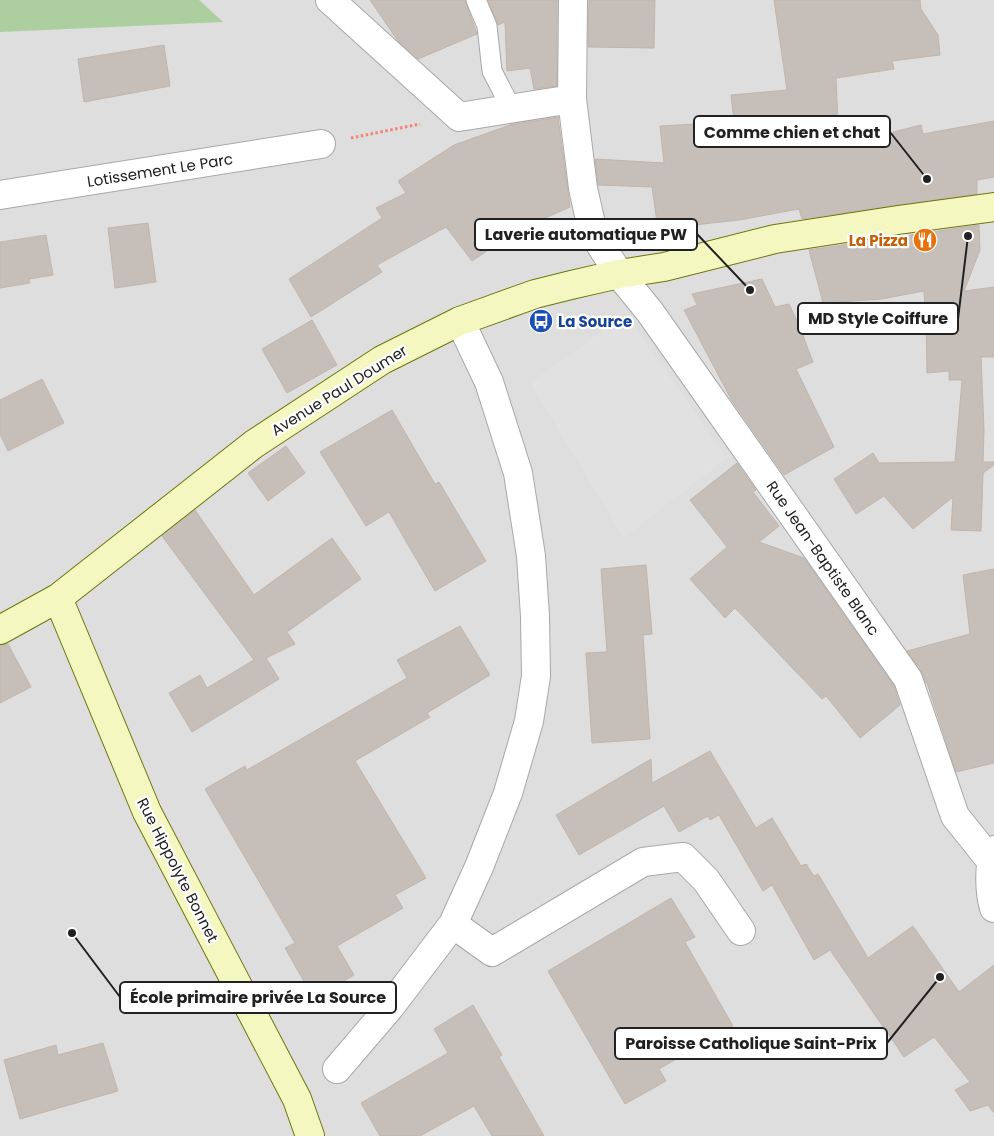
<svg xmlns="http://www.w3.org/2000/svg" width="994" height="1136" font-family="Poppins,sans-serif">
	<rect width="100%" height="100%" fill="#f1eee9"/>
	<path fill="#dfdede" d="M 0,0 L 994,0 L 994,1136 L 0,1136 Z"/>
	<path fill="#adce9f" d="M 0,0 L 199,0 L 223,22 L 0,32 Z"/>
	<path fill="#e1e1e1" d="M 626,314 L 727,458 L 624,538 L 530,383 Z"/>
	<path fill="#c6beb8" stroke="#c2b5ab" d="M 370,0 L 465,0 L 477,34 L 418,59 L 398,41 Z
		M 488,0 L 557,0 L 557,86 L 534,89 L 530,68 L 507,71 L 505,22 L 498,25 Z
		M 589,0 L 655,0 L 654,48 L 588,47 Z
		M 774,0 L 920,0 L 921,9 L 938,35 L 940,55 L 892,61 L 894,69 L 836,78 L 839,145 L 894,137 L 893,132 L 921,125 L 923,134 L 994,121 L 994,177 L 977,180 L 977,194 L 802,219 L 799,209 L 739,220 L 658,229 L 652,187 L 598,185 L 595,159 L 664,163 L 660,126 L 734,122 L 731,95 L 787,90 Z
		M 164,45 L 170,86 L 84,102 L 78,59 Z
		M 558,117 L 570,207 L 516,231 L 472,261 L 446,227 L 377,265 L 382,272 L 311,317 L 289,279 L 382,218 L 376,208 L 406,193 L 398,181 L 454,145 L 510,125 Z
		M 148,223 L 156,282 L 115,288 L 108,228 Z
		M 979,225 L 980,250 L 964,291 L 994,287 L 994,357 L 981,357 L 984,430 L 983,462 L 994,462 L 994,465 L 983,473 L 981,531 L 951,530 L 953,497 L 913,529 L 884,496 L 856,514 L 834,479 L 873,453 L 879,463 L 955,462 L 962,380 L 949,380 L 949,371 L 927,373 L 926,321 L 924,291 L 882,299 L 823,303 L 809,250 Z
		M 46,235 L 53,275 L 29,279 L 30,283 L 0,288 L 0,242 Z
		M 762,279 L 775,307 L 789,304 L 799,325 L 813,362 L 796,369 L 834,447 L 784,475 L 732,401 L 684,310 L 697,305 L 692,294 Z
		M 312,320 L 337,365 L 287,393 L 262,349 Z
		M 42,379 L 64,423 L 8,451 L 0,434 L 0,400 Z
		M 392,410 L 435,484 L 439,482 L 486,561 L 435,591 L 389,512 L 366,526 L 320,452 Z
		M 286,446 L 305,473 L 268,501 L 248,473 Z
		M 737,463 L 756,490 L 753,492 L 779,526 L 759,542 L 804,558 L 894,686 L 900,705 L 860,738 L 826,696 L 822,699 L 735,608 L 725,618 L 690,579 L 727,547 L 690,500 Z
		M 195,510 L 254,595 L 332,538 L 361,579 L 287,632 L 295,644 L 266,658 L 279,679 L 192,732 L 169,693 L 200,675 L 207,688 L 254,660 L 162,536 Z
		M 646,565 L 652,634 L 643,635 L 650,739 L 592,743 L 586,653 L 607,652 L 601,569 Z
		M 994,569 L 994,763 L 956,772 L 927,683 L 926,683 L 921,670 L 907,651 L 970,634 L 963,575 Z
		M 460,626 L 490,675 L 427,713 L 430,717 L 355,761 L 426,878 L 395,895 L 403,908 L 337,946 L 354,975 L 314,999 L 285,948 L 295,943 L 205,789 L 245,766 L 247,770 L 407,678 L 397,660 Z
		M 8,644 L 31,687 L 0,703 L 0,646 Z
		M 710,751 L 756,828 L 772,818 L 801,866 L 806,864 L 814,876 L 818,874 L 868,958 L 913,926 L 959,992 L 994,965 L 994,1113 L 988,1105 L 970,1111 L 955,1090 L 970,1082 L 934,1037 L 904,1057 L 830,950 L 814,960 L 772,885 L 763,891 L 719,815 L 710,820 L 708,816 L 679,832 L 664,806 L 579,855 L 556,815 L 651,759 L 652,783 Z
		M 671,898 L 695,937 L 685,942 L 733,1026 L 659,1069 L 666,1081 L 625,1104 L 548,971 Z
		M 473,1005 L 502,1055 L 499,1057 L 544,1136 L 492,1136 L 474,1106 L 420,1136 L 380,1136 L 361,1103 L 448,1053 L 434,1029 Z
		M 103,1043 L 118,1091 L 20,1119 L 4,1060 L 56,1045 L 58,1055 Z"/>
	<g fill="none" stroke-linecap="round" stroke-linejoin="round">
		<g stroke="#a8a8a8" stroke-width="21">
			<path id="lane" d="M 476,0 L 487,26 L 492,71 L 511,108"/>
		</g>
		<g stroke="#a8a8a8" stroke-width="30">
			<path id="street" d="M 330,0 L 459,117 L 572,99
				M 573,0 L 572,99 L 583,188 L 593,233 L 619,274 L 650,312 L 908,679 L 955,816 L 991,861
				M 0,195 L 321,144
				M 994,850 C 989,867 989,891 994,908
				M 453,924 L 492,952 L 643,862 L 683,857 L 706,880 L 741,931
				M 337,1069 L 390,1007 L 453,924 L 479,867 L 508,793 L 529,721 L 536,676 L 535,616 L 531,556 L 518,473 L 489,382 L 460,321"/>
		</g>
		<g stroke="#6c770a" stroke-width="30">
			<path id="secondary" d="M 58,598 L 147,812 L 297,1099 L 310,1136
				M 0,630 L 58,598 L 254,444 L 382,360 L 460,321 L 535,294 L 571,285 L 619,274 L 664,267 L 775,239 L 898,220 L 994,207"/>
		</g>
		<path stroke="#f48376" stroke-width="3" stroke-dasharray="2.5 2.5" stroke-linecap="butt" d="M 351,138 L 420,124"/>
		<use href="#lane" stroke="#fff" stroke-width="19"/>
		<use href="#street" stroke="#fff" stroke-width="28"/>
		<use href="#secondary" stroke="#f5f7c0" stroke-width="28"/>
	</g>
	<defs>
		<g id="restaurant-disc" transform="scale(1.25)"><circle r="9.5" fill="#e8710a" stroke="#fff"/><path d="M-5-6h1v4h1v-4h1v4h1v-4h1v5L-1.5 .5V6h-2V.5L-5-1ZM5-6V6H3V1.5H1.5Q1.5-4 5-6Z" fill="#fff"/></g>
		<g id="bus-disc" transform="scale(1.25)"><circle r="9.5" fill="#1a4fb4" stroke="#fff"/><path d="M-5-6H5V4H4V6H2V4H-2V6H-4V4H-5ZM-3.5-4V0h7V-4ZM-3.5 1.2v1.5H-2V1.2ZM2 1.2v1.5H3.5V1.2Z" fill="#fff"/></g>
	</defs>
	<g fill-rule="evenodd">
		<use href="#restaurant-disc" x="925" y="240"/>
		<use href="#bus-disc" x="541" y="321"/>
	</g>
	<g text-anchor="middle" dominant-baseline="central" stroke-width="4.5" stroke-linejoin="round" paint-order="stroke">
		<g font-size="15" fill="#212121" stroke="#fff">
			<text transform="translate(160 170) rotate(-9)">Lotissement Le Parc</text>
			<text transform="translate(339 390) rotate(-32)">Avenue Paul Doumer</text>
			<text transform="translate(823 558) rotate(55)">Rue Jean-Baptiste Blanc</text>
			<text transform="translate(178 870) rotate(63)">Rue Hippolyte Bonnet</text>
		</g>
		<g font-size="15" font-weight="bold" fill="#c56008" stroke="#fff" text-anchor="end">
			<text x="908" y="240">La Pizza</text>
		</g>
		<g font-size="15" font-weight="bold" fill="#164399" stroke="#fff" text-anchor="start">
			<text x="558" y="321">La Source</text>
		</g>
	</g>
	<path fill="none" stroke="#212121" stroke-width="2" d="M927 179L890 132M750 290L697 234M968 236L958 319M72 933L120 997M940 977L887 1043"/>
	<g fill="#212121" stroke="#fff" stroke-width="2">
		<circle cx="927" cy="179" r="5"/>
		<circle cx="750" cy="290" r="5"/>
		<circle cx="968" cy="236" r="5"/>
		<circle cx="72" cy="933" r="5"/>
		<circle cx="940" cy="977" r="5"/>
	</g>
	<g fill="#fff" stroke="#212121" stroke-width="2">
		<rect x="694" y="116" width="196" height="31" rx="5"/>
		<rect x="475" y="219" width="222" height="31" rx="5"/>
		<rect x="798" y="303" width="160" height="31" rx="5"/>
		<rect x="120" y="982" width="276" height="31" rx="5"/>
		<rect x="615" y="1028" width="272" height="31" rx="5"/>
	</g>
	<g font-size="16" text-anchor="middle" font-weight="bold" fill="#212121">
		<text x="792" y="138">Comme chien et chat</text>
		<text x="586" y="240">Laverie automatique PW</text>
		<text x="878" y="324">MD Style Coiffure</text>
		<text x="258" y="1003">École primaire privée La Source</text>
		<text x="751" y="1049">Paroisse Catholique Saint-Prix</text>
	</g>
</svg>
